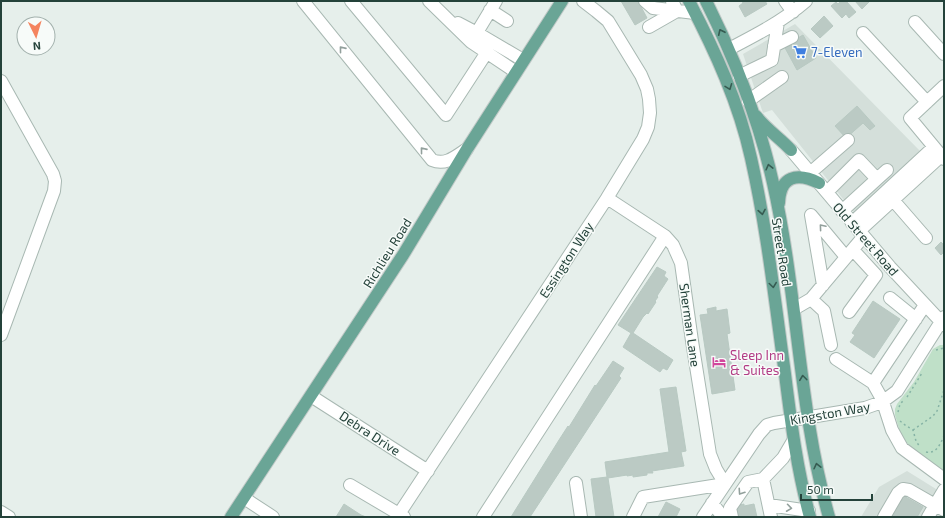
<svg xmlns="http://www.w3.org/2000/svg" width="945" height="518" font-family="'Exo 2',sans-serif">
	<rect width="100%" height="100%" fill="#e6efeb"/>
	<path fill="#d4dfda" d="M 795,24 L 921,152 L 855,214 L 772,110 L 763,113 L 743,54 Z
		M 907,471 L 944,494 L 944,517 L 861,517 L 879,487 Z"/>
	<path fill="#bfe0c8" d="M 940,345 L 944,345 L 944,471 L 919,455 L 908,444 L 901,435 L 895,415 L 895,409 L 897,404 L 914,382 L 933,349 Z"/>
	<path fill="#bbcac4" stroke="#b8c9c2" d="M 621,1 L 638,1 L 647,18 L 635,25 Z
		M 742,1 L 765,1 L 767,4 L 745,17 L 739,6 L 743,3 Z
		M 841,1 L 846,1 L 856,12 L 849,18 L 846,14 L 842,18 L 831,6 L 836,2 L 838,4 Z
		M 855,1 L 870,1 L 862,9 Z
		M 824,16 L 833,26 L 820,38 L 811,29 Z
		M 803,35 L 816,58 L 797,70 L 784,46 Z
		M 857,106 L 875,126 L 870,130 L 863,123 L 846,138 L 835,126 Z
		M 941,242 L 944,245 L 944,252 L 941,255 L 935,248 Z
		M 657,267 L 666,272 L 664,276 L 668,279 L 657,296 L 658,297 L 655,301 L 656,302 L 648,314 L 647,313 L 643,317 L 633,333 L 673,360 L 667,370 L 663,368 L 660,372 L 623,347 L 631,333 L 618,325 Z
		M 873,301 L 900,319 L 874,358 L 850,342 L 855,335 L 852,333 Z
		M 716,307 L 716,311 L 727,309 L 730,333 L 727,334 L 735,390 L 712,394 L 700,315 L 708,314 L 707,309 Z
		M 613,361 L 624,368 L 619,376 L 621,378 L 530,517 L 511,517 L 559,440 L 568,426 L 569,427 L 595,385 L 596,386 Z
		M 676,387 L 686,451 L 681,452 L 684,466 L 652,471 L 653,473 L 647,473 L 647,475 L 633,477 L 633,475 L 627,476 L 627,475 L 608,478 L 614,517 L 596,517 L 591,479 L 607,477 L 605,462 L 669,452 L 660,389 Z
		M 902,495 L 923,507 L 917,517 L 889,517 Z
		M 666,502 L 680,509 L 676,517 L 658,517 Z
		M 344,504 L 361,515 L 366,517 L 336,517 Z
		M 744,504 L 744,506 L 754,504 L 757,517 L 733,517 L 735,506 Z"/>
	<g fill="none" stroke-linecap="round" stroke-linejoin="round">
		<g stroke="#a8b8b2" stroke-width="14">
			<path id="minor" d="M 303,1 L 432,160 C 446,166 456,156 467,149
				M 351,1 L 446,115 L 487,52
				M 429,1 L 471,42 L 516,72
				M 645,1 L 653,8 L 695,13
				M 785,1 L 793,12
				M 490,10 L 507,21
				M 915,22 L 944,54
				M 458,23 L 477,33 L 523,60
				M 649,27 L 677,11 L 672,1
				M 863,33 L 927,102
				M 473,39 L 496,1
				M 774,46 L 792,37
				M 729,49 C 756,35 783,21 806,1
				M 739,76 L 772,60 L 778,22
				M 1,81 L 53,174 L 55,181 L 54,191 L 1,335
				M 748,101 L 782,77
				M 791,150 L 890,267 L 944,325
				M 939,153 L 910,118 L 944,86
				M 810,173 L 848,140
				M 877,179 L 887,170
				M 827,192 L 859,160 L 877,179 L 842,211
				M 607,198 L 665,236 L 673,245 L 681,263 L 692,341 L 710,454 L 716,469 L 725,484
				M 893,200 L 926,238
				M 852,223 L 934,147
				M 859,231 L 941,156 L 944,159
				M 823,285 L 811,215 L 846,257
				M 890,298 L 916,319
				M 811,299 L 824,311 L 831,345
				M 794,309 L 811,299 L 864,236
				M 849,312 L 876,275 L 853,250
				M 836,359 L 873,383 L 882,399 L 892,430 L 902,448 L 944,479
				M 873,383 L 925,305
				M 311,396 L 428,471
				M 763,479 L 771,517
				M 576,483 L 581,517
				M 350,485 L 404,517
				M 244,498 L 273,517
				M 712,503 L 723,517
				M 769,505 L 809,511
				M 1,512 L 9,517
				M 399,514 L 607,198 L 643,139 L 648,127 L 650,113 L 649,99 L 647,89 L 641,75 L 608,21 L 596,11 L 583,1
				M 483,517 L 665,236
				M 633,517 L 643,497 L 725,484
				M 703,517 L 759,434 L 767,425 L 774,423 L 865,408 L 882,402 L 897,391 L 944,317
				M 732,517 L 730,508 L 748,482 L 763,479 L 783,458 L 793,441
				M 884,517 L 898,493 L 903,489 L 909,490 L 944,510
				M 928,517 L 944,490"/>
		</g>
		<g stroke="#c2cac8" stroke-width="14">
			<path id="major" d="M 689,1 C 715,51 739,103 751,158 C 767,229 775,302 785,374 C 791,422 797,470 810,517
				M 706,1 C 735,59 759,120 773,183 C 798,293 798,408 829,517
				M 756,116 C 766,129 780,138 791,150
				M 779,203 C 780,176 797,172 819,183
				M 231,517 L 403,255 L 467,149 L 562,1"/>
		</g>
		<path stroke="#86b3a5" stroke-width="1.5" stroke-dasharray="2 3" stroke-linecap="butt" d="M 936,350 L 944,348
			M 907,397 L 922,373
			M 898,412 L 900,404 L 903,401
			M 900,421 L 905,425 L 913,430 L 916,441 L 920,447
			M 913,430 L 933,416 L 937,411 L 944,390
			M 926,452 C 937,454 940,444 944,436"/>
		<use href="#minor" stroke="#fff" stroke-width="12"/>
		<use href="#major" stroke="#6aa596" stroke-width="12"/>
	</g>
	<defs><path id="oneway-chevron" d="M-2-3.5L2.5 0L-2 3.5" fill="none" stroke-width="1.6" stroke-linecap="round" stroke-linejoin="round"/></defs>
	<g stroke="#365b51">
		<use href="#oneway-chevron" transform="translate(721 32) rotate(-115)"/>
		<use href="#oneway-chevron" transform="translate(729 87) rotate(69)"/>
		<use href="#oneway-chevron" transform="translate(769 167) rotate(-104)"/>
		<use href="#oneway-chevron" transform="translate(762 212) rotate(80)"/>
		<use href="#oneway-chevron" transform="translate(773 285) rotate(82)"/>
		<use href="#oneway-chevron" transform="translate(803 378) rotate(-97)"/>
		<use href="#oneway-chevron" transform="translate(817 466) rotate(-103)"/>
	</g>
	<g stroke="#92a09c">
		<use href="#oneway-chevron" transform="translate(342 49) rotate(-129)"/>
		<use href="#oneway-chevron" transform="translate(423 150) rotate(-129)"/>
		<use href="#oneway-chevron" transform="translate(822 227) rotate(-130)"/>
		<use href="#oneway-chevron" transform="translate(741 492) rotate(124)"/>
		<use href="#oneway-chevron" transform="translate(789 508) rotate(8)"/>
	</g>
	<defs>
		<g id="supermarket-bare" transform="scale(1.08)"><path d="M-6-5.5h2.5l.6 2H6L4.5 2H-2.5L-4.4-4H-6ZM-1.5 3.2a1.3 1.3 0 1 0 .1 0ZM3 3.2a1.3 1.3 0 1 0 .1 0Z" fill="#3f7fe0" stroke="#f7fbf9" stroke-width="2.5" paint-order="stroke"/></g>
		<g id="hotel-bare" transform="scale(1.08)"><path d="M-6-4.5h1.5V1H6V5H4.5V3h-9V5H-6ZM-4 0a1.8 1.8 0 1 1 3.6 0ZM.5 0V-2.5h3Q6-2.5 6 0Z" fill="#d1479c" stroke="#f7fbf9" stroke-width="2.5" paint-order="stroke"/></g>
	</defs>
	<g fill-rule="evenodd">
		<use href="#supermarket-bare" x="800" y="52"/>
		<use href="#hotel-bare" x="719" y="362"/>
	</g>
	<g text-anchor="middle" dominant-baseline="central" stroke-width="3" stroke-linejoin="round" paint-order="stroke">
		<g font-size="13" fill="#366cbe" stroke="#f7fbf9" text-anchor="start">
			<text x="811" y="52">7-Eleven</text>
		</g>
		<g font-size="13" fill="#24423a" stroke="#f7fbf9">
			<text transform="translate(866 239) rotate(49)">Old Street Road</text>
			<text transform="translate(782 252) rotate(81)">Street Road</text>
			<text transform="translate(387 253) rotate(-58)">Richlieu Road</text>
			<text transform="translate(566 260) rotate(-57)">Essington Way</text>
			<text transform="translate(690 325) rotate(82)">Sherman Lane</text>
			<text transform="translate(830 413) rotate(-10)">Kingston Way</text>
			<text transform="translate(370 433) rotate(33)">Debra Drive</text>
		</g>
		<g font-size="13" fill="#b23c85" stroke="#f7fbf9" text-anchor="start">
			<text x="730" y="355">Sleep Inn<tspan x="730" dy="15">&amp; Suites</tspan></text>
		</g>
	</g>
	<rect width="945" height="518" fill="none" stroke="#24423a" stroke-width="4"/>
	<g transform="translate(36 36) rotate(175)"><circle r="19" fill="#f7fbf9" stroke="#a3b1ad"/>
	<path d="M0-3L7 15L0 10L-7 15Z" fill="#f4845f"/>
	<text y="-6" font-size="11" font-weight="bold" text-anchor="middle" fill="#24423a">N</text>
	</g>
	<path d="M801 494v6h71v-6" fill="none" stroke="#24423a" stroke-width="2"/>
	<text x="807" y="494" font-size="12" fill="#24423a" stroke="#f7fbf9" stroke-width="3" paint-order="stroke">50 m</text>
</svg>
